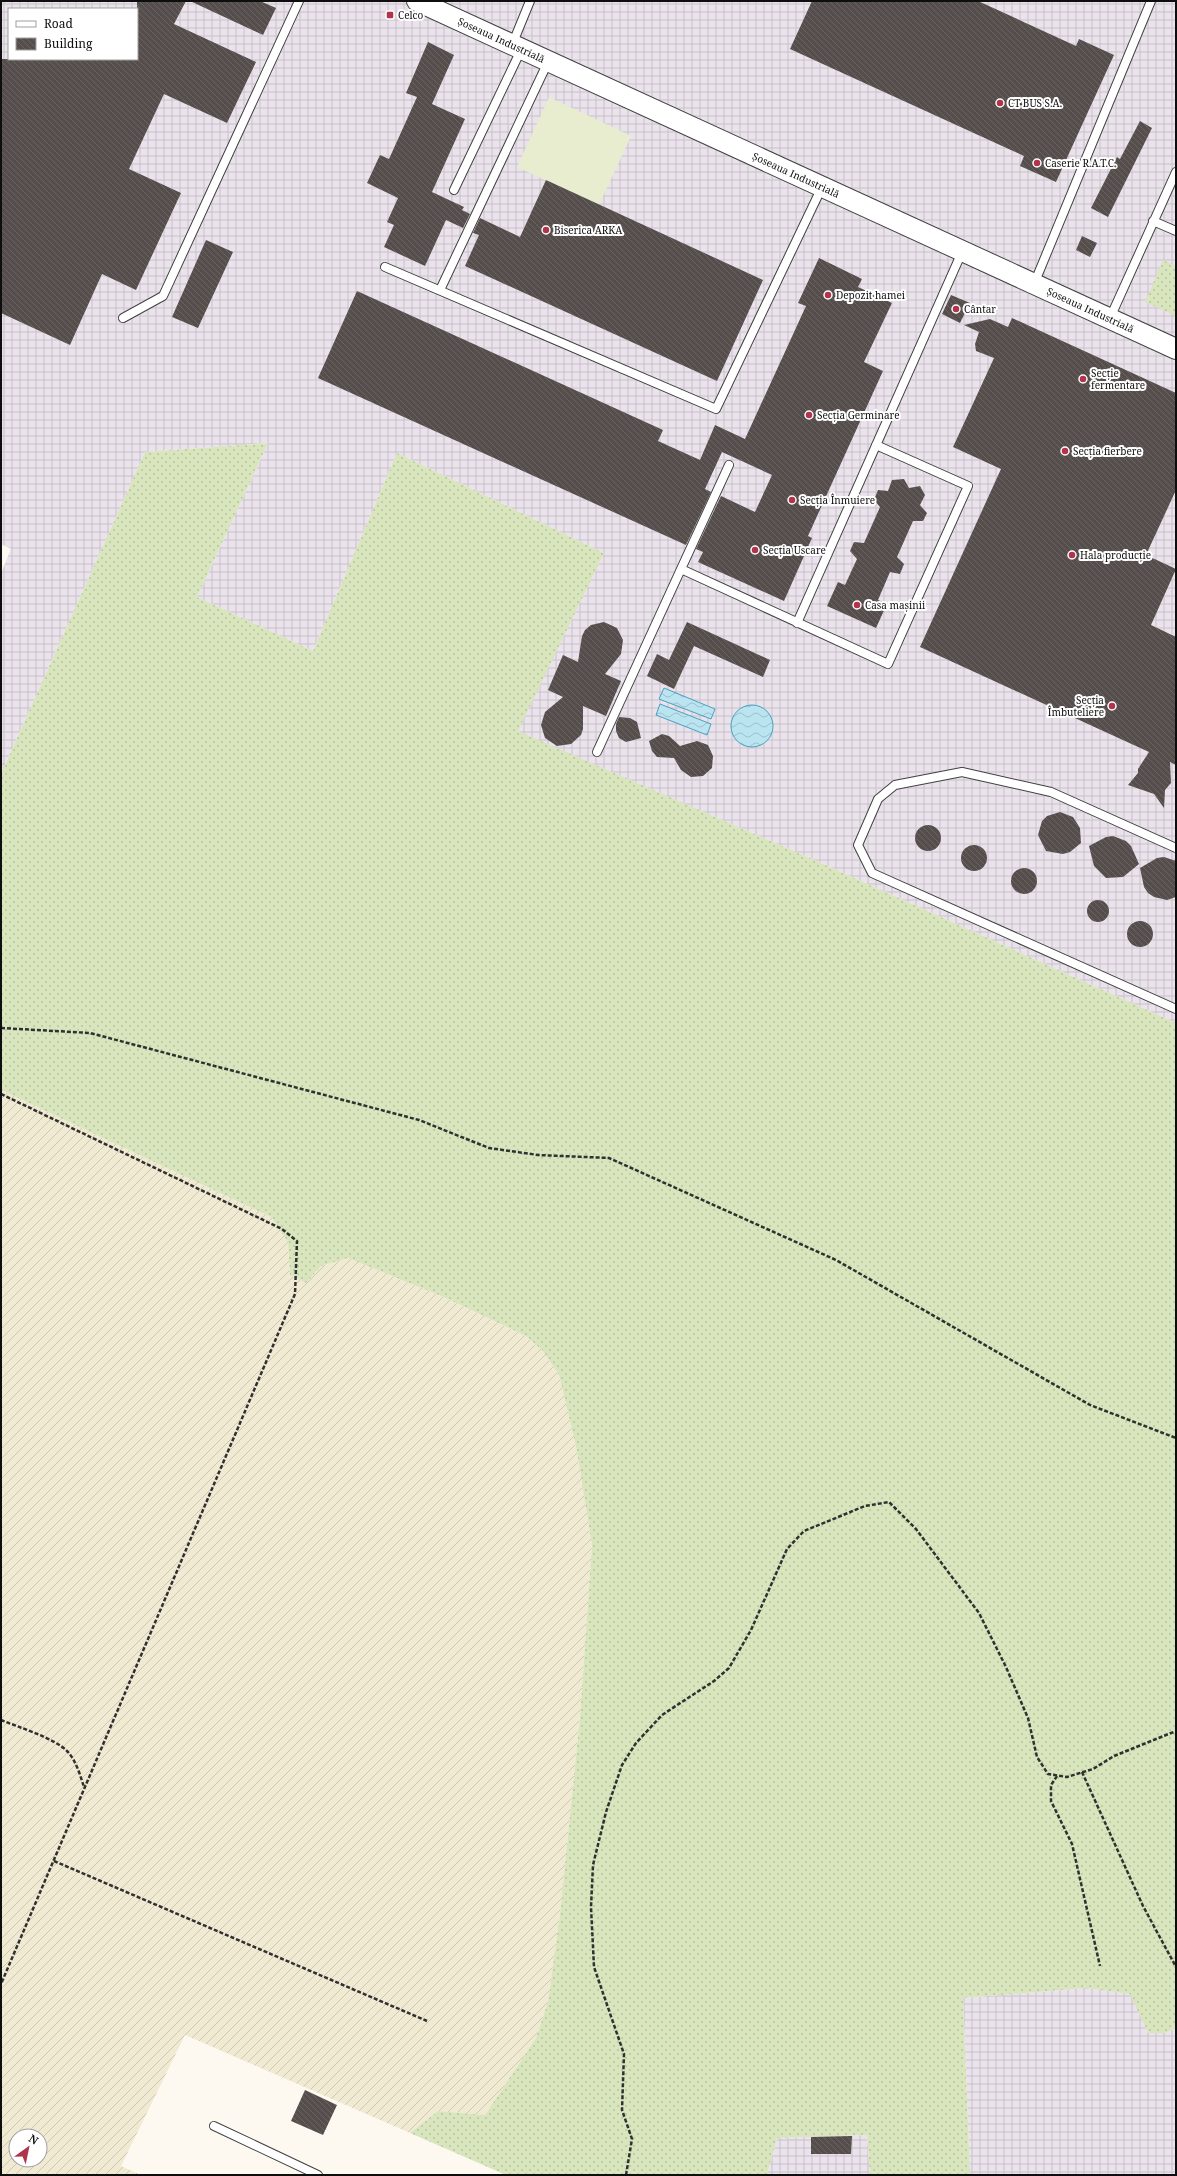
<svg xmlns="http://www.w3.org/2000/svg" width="1177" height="2176" font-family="'Noto Serif',serif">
	<defs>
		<pattern id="industrial-grid" width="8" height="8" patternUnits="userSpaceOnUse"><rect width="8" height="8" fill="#eae3ec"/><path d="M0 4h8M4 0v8" fill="none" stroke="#c8c2c9"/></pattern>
		<pattern id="farmland-furrows" width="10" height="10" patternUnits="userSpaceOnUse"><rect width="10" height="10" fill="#f1ead3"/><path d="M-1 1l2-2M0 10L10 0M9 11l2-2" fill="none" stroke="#cdc8b4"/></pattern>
		<pattern id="grass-dots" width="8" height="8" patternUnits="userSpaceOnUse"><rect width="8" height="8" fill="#d8e5bd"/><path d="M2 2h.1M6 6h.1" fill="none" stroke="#b8c3a1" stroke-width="1.8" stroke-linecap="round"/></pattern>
		<pattern id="water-waves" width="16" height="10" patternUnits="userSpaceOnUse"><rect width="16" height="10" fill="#bae4f0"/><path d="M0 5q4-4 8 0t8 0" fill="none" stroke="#9fc2cd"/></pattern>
		<pattern id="building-back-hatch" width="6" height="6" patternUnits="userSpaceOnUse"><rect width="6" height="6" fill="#564e4c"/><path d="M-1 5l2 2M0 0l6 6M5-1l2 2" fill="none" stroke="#696361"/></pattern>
	</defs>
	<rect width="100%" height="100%" fill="#fdf9f1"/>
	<path fill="url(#industrial-grid)" fill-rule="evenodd" d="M 1,1 L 1176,1 L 1176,1023 L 821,863 L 517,731 L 604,553 L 397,453 L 313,651 L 197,597 L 268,443 L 145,452 L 1,774 L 1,573 L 11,549 L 1,544 ZM 9,9 L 137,9 L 137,59 L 9,59 Z
		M 1086,1988 L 1131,1994 L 1148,2033 L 1165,2033 L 1176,2028 L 1176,2175 L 970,2175 L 963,1998 Z
		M 867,2135 L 870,2175 L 767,2175 L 777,2138 Z"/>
	<path fill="url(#farmland-furrows)" fill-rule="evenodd" d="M 1,1090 L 271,1217 L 288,1242 L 290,1275 L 306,1283 L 321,1266 L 348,1258 L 446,1298 L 526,1336 L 542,1350 L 559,1375 L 576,1446 L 592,1545 L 580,1717 L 560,1914 L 548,2002 L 536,2038 L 485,2115 L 438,2111 L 410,2133 L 185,2035 L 121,2166 L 141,2175 L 1,2175 ZM 16,2136 L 40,2136 L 40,2160 L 16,2160 Z"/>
	<path fill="url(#grass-dots)" d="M 1163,260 L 1176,266 L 1176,316 L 1145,302 Z
		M 268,443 L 197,597 L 313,651 L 397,453 L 604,553 L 518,731 L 821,863 L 1176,1023 L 1176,2028 L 1165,2033 L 1148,2033 L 1130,1994 L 1086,1988 L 963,1998 L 970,2175 L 870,2175 L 867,2135 L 777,2138 L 767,2175 L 506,2175 L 410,2133 L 438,2111 L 485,2115 L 536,2038 L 548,2002 L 560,1914 L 580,1717 L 592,1545 L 576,1446 L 559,1375 L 542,1350 L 526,1336 L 446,1298 L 348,1258 L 321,1266 L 306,1283 L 290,1275 L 288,1242 L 271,1217 L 1,1090 L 1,774 L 145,452 Z"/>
	<path fill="#e7edce" d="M 549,97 L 631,136 L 599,205 L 517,167 Z"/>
	<path fill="url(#water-waves)" stroke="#49a1c0" d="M 664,688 L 715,709 L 711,719 L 659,699 Z
		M 660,704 L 711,724 L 707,735 L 656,715 Z
		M731 726a21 21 0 1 1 42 0a21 21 0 1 1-42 0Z"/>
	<path fill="url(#building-back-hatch)" d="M 137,1 L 186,1 L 174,24 L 256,62 L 227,123 L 164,94 L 129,169 L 181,193 L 136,290 L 102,274 L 70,345 L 1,313 L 1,59 L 137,59 Z
		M 190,1 L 260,1 L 276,8 L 263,35 Z
		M 812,1 L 978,1 L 1076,46 L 1079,39 L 1114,55 L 1056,182 L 1020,166 L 1024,156 L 790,49 Z
		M 428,42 L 454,55 L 432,104 L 465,119 L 432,192 L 464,207 L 462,210 L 470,214 L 463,228 L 446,220 L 425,266 L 384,247 L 394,225 L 387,222 L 398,198 L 367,183 L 380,155 L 389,159 L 417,97 L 406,93 Z
		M 1140,121 L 1152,128 L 1108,217 L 1091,208 L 1117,157 L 1120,159 Z
		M 546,180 L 763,280 L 717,381 L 465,266 L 479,235 L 473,233 L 480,218 L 520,237 Z
		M 1082,236 L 1097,243 L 1090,257 L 1076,250 Z
		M 206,240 L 233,252 L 198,328 L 172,317 Z
		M 819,258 L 862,279 L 858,287 L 892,303 L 864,362 L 883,371 L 808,536 L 812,538 L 784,601 L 698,562 L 703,552 L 696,549 L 721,496 L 755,512 L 772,475 L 722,452 L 705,489 L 711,492 L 686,545 L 318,378 L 357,291 L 663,430 L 658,441 L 700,460 L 715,425 L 745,439 L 806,306 L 798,303 Z
		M 951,295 L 970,303 L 960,323 L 942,314 Z
		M 1012,318 L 1176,393 L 1176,490 L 1146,555 L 1176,569 L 1151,625 L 1176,637 L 1176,765 L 1170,762 L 1171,783 L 1165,790 L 1164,808 L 1154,794 L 1128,785 L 1138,773 L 1138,769 L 1149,752 L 920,647 L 1001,469 L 953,447 L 994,358 L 976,351 L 975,344 L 979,332 L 964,325 L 990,319 L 1008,327 Z
		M 904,479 L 909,488 L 920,486 L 925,495 L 920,505 L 927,513 L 923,521 L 913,521 L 897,557 L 904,564 L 900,574 L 890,572 L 878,600 L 887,604 L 876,628 L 827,606 L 838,582 L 845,585 L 857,559 L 850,551 L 854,542 L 864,543 L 880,507 L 874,500 L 878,490 L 888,491 L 892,480 Z
		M 604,622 L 617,628 L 623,640 L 621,654 L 605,674 L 621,681 L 606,716 L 583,706 L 583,729 L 581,735 L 571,744 L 557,746 L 545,738 L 541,725 L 545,712 L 563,697 L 548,690 L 563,655 L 578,662 L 582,636 L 585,630 L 591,625 Z
		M 687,622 L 770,660 L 763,677 L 694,646 L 674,689 L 647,676 L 657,654 L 669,660 Z
		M 619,717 L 630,718 L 637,722 L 641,738 L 626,742 L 619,738 L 616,731 L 616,724 Z
		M 662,734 L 669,736 L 680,746 L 697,741 L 708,745 L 713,756 L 712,768 L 703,776 L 691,777 L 681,770 L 674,758 L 657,757 L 652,751 L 649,741 Z
		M 1060,812 L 1073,817 L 1080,828 L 1081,843 L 1070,852 L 1063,854 L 1046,851 L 1038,835 L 1042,821 L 1047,816 Z
		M915 838a13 13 0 1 1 26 0a13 13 0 1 1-26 0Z
		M 1113,836 L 1126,841 L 1131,846 L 1139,864 L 1123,877 L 1106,878 L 1094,866 L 1089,846 L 1106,837 Z
		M961 858a13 13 0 1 1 26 0a13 13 0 1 1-26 0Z
		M 1164,857 L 1176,861 L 1176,897 L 1167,900 L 1154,897 L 1148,893 L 1144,887 L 1140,868 L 1157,858 Z
		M1011 881a13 13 0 1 1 26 0a13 13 0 1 1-26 0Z
		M1087 911a11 11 0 1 1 22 0a11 11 0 1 1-22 0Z
		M1127 934a13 13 0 1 1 26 0a13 13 0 1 1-26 0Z
		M 305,2090 L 337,2105 L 323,2135 L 291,2121 Z
		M 852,2136 L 851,2154 L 811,2154 L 811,2137 Z"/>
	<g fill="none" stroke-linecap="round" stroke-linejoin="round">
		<g stroke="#414141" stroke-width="10">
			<path id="service" d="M 512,45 L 530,1
				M 454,190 L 521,50
				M 1153,221 L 1176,231
				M 385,267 L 716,409 L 822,187
				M 1034,284 L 1151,1
				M 440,290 L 548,62
				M 123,318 L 163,296 L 299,1
				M 1110,318 L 1176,172
				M 681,569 L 729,465
				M 797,623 L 962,252
				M 597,752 L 681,569 L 888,664 L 968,486 L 876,445
				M 1176,848 L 1051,792 L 962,772 L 895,785 L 878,799 L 858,845 L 872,873 L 1176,1009
				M 214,2126 L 318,2175"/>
		</g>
		<g stroke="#414141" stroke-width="22">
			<g id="tertiary">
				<path id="s1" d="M 417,1 L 1176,349"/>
			</g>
		</g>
		<path stroke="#303030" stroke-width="2.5" stroke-dasharray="4 2" stroke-linecap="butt" d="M 1,1028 L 90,1033 L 419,1120 L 489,1148 L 538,1155 L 609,1158 L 836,1260 L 1090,1405 L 1176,1438
			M 1,1094 L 282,1229 L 297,1241 L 295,1294 L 1,1984
			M 1,1720 C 18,1727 54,1738 67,1751 C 76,1760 80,1775 84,1787
			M 1082,1772 L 1143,1906 L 1176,1967
			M 1057,1776 L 1051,1785 L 1051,1801 L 1072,1844 L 1100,1966
			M 54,1861 L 427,2021
			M 626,2175 L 632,2139 L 622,2110 L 624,2054 L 594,1967 L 591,1907 L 593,1865 L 606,1812 L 622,1765 L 636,1743 L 662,1715 L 714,1681 L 729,1668 L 751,1630 L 787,1549 L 804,1531 L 865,1506 L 889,1502 L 916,1529 L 979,1613 L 1006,1667 L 1028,1718 L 1037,1757 L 1048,1774 L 1067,1777 L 1093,1769 L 1114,1756 L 1176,1731"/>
		<use href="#service" stroke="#fff" stroke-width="8"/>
		<use href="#tertiary" stroke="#fff" stroke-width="20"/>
	</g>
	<g fill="#b0344c" stroke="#fff" stroke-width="1.5">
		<rect x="386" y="11" width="8" height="8" rx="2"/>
		<circle cx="1000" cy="103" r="4"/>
		<circle cx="1037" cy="163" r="4"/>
		<circle cx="546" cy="230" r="4"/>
		<circle cx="828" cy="295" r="4"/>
		<circle cx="956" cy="309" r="4"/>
		<circle cx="1083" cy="379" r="4"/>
		<circle cx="809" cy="415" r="4"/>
		<circle cx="1065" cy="451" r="4"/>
		<circle cx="792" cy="500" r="4"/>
		<circle cx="755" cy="550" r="4"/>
		<circle cx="1072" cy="555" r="4"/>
		<circle cx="857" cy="605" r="4"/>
		<circle cx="1112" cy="706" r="4"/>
	</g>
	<g text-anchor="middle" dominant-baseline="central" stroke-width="4" stroke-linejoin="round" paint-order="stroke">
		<g font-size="10" fill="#0e0e0e" stroke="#fff" text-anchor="start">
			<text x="398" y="15">Celco</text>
			<text x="1008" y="103">CT BUS S.A.</text>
			<text x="1045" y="163">Caserie R.A.T.C.</text>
			<text x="554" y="230">Biserica ARKA</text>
			<text x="836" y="295">Depozit hamei</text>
			<text x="964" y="309">Cântar</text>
			<text x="1091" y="373">Secție<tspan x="1091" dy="12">fermentare</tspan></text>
			<text x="817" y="415">Secția Germinare</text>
			<text x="1073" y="451">Secția fierbere</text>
			<text x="800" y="500">Secția Înmuiere</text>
			<text x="763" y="550">Secția Uscare</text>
			<text x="1080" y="555">Hala producție</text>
			<text x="865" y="605">Casa mașinii</text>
			<text x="1104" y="700" text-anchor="end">Secția<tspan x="1104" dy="12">Îmbuteliere</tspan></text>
		</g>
		<g font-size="10" fill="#0e0e0e" stroke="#fff">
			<text stroke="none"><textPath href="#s1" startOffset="93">Șoseaua Industrială</textPath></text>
			<text stroke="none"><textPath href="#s1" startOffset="417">Șoseaua Industrială</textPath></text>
			<text stroke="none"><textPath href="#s1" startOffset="741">Șoseaua Industrială</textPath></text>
		</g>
	</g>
	<rect width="1177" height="2176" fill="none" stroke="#0e0e0e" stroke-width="4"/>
	<rect x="8" y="8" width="130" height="52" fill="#ffffff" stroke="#9f9f9f"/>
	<rect x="16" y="21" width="20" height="6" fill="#ffffff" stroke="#9f9f9f"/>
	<text x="44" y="28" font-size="12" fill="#0e0e0e">Road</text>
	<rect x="16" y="38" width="20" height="12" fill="url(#building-back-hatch)" stroke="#9f9f9f"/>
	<text x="44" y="48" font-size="12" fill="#0e0e0e">Building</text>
	<g transform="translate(28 2148) rotate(33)"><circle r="19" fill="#ffffff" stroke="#9f9f9f"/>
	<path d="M0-3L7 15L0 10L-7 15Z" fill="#b0344c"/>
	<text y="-6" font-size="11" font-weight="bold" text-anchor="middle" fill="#0e0e0e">N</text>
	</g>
</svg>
